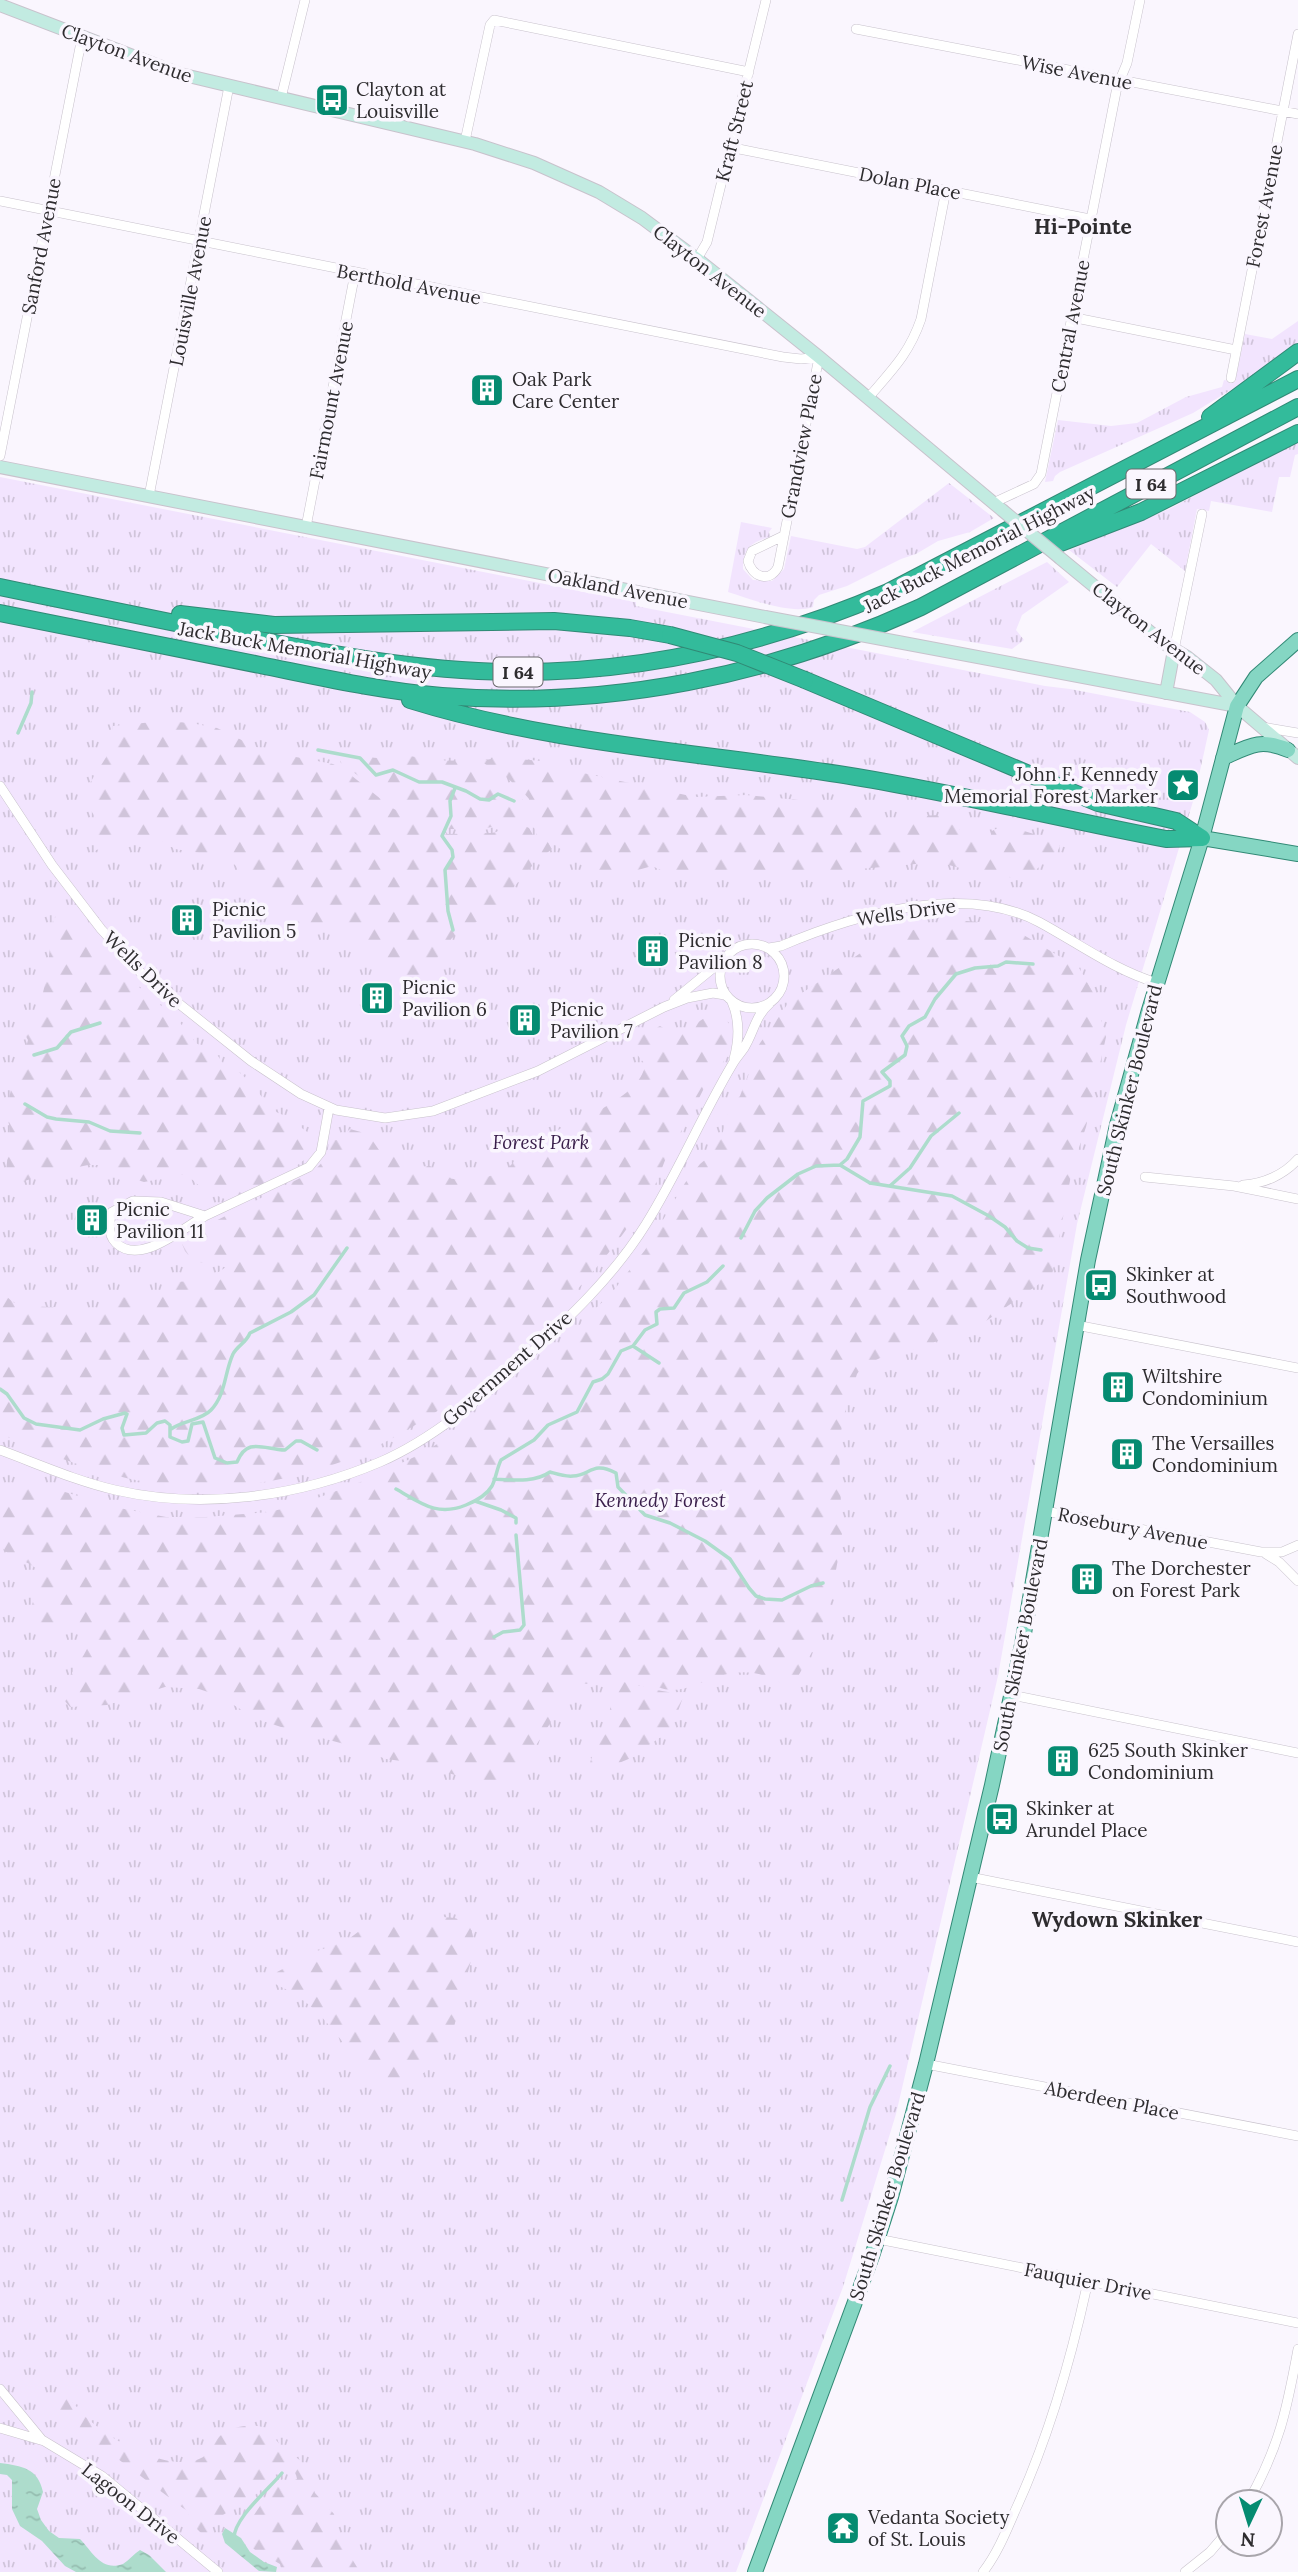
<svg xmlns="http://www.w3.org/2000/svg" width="1298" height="2572" font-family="Lora,serif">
	<defs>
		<pattern id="grass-tufts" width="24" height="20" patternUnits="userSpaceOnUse" patternTransform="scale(1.75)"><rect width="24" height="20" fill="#f2e4fe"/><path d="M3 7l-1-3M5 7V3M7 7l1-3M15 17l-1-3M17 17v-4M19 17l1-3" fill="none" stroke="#d0c4da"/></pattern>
		<pattern id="forest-firs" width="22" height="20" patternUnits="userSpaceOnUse" patternTransform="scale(1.75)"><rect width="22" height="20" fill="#f2e4fe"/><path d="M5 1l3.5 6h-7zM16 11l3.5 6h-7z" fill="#d0c4da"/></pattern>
		<pattern id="water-ripples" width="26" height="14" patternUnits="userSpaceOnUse" patternTransform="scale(1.75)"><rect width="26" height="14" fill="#addccc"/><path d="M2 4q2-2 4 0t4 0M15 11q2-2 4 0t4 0" fill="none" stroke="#95bdb0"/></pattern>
	</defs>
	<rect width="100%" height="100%" fill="#faf6fe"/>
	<path fill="url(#grass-tufts)" d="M 1298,321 L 1298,342 L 1239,385 L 1193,413 L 1060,472 L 1055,476 L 1053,481 L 1045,482 L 1058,420 L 1111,426 L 1137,423 L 1186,397 L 1222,387 L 1224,380 L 1235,382 L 1245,334 L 1272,339 Z
		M 1298,441 L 1298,454 L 1295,455 L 1290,477 L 1279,477 L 1272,512 L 1211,501 L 1209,511 L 1197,509 L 1185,571 L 1151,544 L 1117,587 L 1069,550 L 1169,509 Z
		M 0,477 L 636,602 L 636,606 L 1045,686 L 1070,689 L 1190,712 L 1205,722 L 1209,730 L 1194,798 L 1126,1025 L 1077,1224 L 998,1676 L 896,2114 L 843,2287 L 736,2572 L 0,2572 Z
		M 949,483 L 994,518 L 970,532 L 938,541 L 916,554 L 901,559 L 847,586 L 819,595 L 814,600 L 813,607 C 790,615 751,599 728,592 L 741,522 L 772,528 L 769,532 L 770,537 C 751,542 743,548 743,569 L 753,580 L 772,581 L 784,569 L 791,536 L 857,549 L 865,547 Z
		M 1047,562 L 1069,582 L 1022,615 L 1016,630 L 1024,640 L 1012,649 L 912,632 Z"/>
	<path fill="url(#forest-firs)" d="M 163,721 L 191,723 L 217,728 L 264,751 L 333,764 L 347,772 L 392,808 L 448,834 L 492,833 L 523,825 L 529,828 L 533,835 L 532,866 L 493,911 L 452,938 L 413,991 C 405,982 397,973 388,966 C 371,954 357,954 350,932 L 341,927 L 327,929 L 301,923 L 279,911 L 270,893 L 254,891 L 230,858 L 175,849 L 164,842 L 144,837 L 116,841 L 108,847 L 96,850 L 93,840 L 99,823 L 90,809 L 85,794 L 88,786 L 110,751 L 113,726 Z
		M 351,748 C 362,750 367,759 380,758 L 381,755 L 388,753 L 416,757 L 424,760 L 471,761 L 513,790 L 525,802 L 552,849 L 538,860 L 538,837 L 533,825 L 529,822 L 518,821 L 478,830 L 451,829 L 440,826 L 398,806 L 340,762 L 340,750 Z
		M 491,759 C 524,759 553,759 583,773 L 695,797 L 746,795 L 850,805 L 879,818 L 904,824 L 921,816 L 939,815 L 979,843 L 990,840 L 992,831 C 1006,821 1041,837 1058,843 L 1060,846 L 1054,859 L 1047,860 L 1029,876 L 1022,878 L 989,876 L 938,862 L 837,871 L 797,870 L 758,878 L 703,873 L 674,876 L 652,866 L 613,877 L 595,873 L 581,865 L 554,844 L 531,801 L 521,790 L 505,776 L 480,761 Z
		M 61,913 L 71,917 L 75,928 L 87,932 L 127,977 L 177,1019 L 196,1043 L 218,1056 L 224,1065 L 240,1073 L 251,1083 L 272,1110 L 287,1117 L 310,1134 L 317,1146 C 297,1174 256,1186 227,1200 L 204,1190 L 186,1174 L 144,1182 L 121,1175 L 104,1165 L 88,1165 L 45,1174 L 19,1183 L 10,1190 L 4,1190 L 10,1135 L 9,1124 L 5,1115 L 16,1069 L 21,1067 L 28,1040 L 25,1035 L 27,1029 L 34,1032 L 47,975 L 53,919 Z
		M 954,920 L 991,923 L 1015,930 L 1064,959 L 1075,961 L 1094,994 L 1106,1037 L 1086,1127 L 1073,1165 L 1052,1275 L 986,1321 L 925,1346 L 880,1358 L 862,1367 L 857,1374 L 844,1415 L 839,1443 L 842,1537 L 830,1603 L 812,1652 L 797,1678 L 787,1686 C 755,1668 736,1669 703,1682 C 693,1686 683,1690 672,1690 C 653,1689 638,1676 619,1677 C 604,1678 590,1687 576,1683 L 524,1764 L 507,1779 L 492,1783 L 477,1782 L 417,1763 L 386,1759 L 348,1745 L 284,1728 L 257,1719 L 217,1695 L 199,1689 L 165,1687 L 107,1705 L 70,1707 C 67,1703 62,1699 62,1693 C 62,1677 115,1630 77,1625 C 67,1623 65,1630 56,1632 C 52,1633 44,1631 40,1631 C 31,1619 30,1605 36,1592 C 39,1585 43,1583 43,1576 C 28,1556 14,1564 0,1545 L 0,1506 L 20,1487 L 39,1484 L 114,1507 L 166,1517 L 206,1517 L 268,1512 L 296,1506 L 363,1481 L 425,1452 L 467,1424 L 510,1388 L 570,1335 L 614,1290 L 645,1250 L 685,1183 L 700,1164 L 711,1155 L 722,1135 L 730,1107 L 740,1096 L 743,1088 L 746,1091 L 750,1088 L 747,1079 L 758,1046 L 789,1002 L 862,952 L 893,937 L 927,925 Z
		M 720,1011 L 734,1031 L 728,1053 L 719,1070 L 714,1068 C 702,1092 689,1120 675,1141 C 666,1153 662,1171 655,1185 C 650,1197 641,1209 633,1220 C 599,1269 560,1310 516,1349 C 415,1439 311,1496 172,1485 C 111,1480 56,1457 0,1434 L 0,1291 L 13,1302 L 25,1306 L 102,1309 L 104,1308 L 104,1299 C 113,1294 118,1298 127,1297 C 141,1295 155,1291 169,1290 L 172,1283 L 176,1282 L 207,1280 L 226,1267 L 193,1261 L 185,1251 L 180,1239 L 314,1171 L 327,1157 L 329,1140 L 338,1140 L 350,1129 L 368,1134 L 379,1150 L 403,1155 L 414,1167 L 430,1166 C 435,1169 439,1174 443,1176 C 449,1179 464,1181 470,1180 C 482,1179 502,1174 511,1165 C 519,1157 523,1149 533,1143 C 561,1125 642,1101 645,1064 L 634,1051 L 627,1049 L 626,1043 L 660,1026 L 677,1036 C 693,1030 702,1015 720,1011 Z
		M 618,1681 C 641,1684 662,1695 685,1692 L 671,1730 L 649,1745 L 650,1750 L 595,1773 L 590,1768 L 590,1763 C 598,1737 619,1709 608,1683 Z
		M 438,1917 C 447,1917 462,1917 468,1925 C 480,1939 469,1967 465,1982 C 457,2020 447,2071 404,2082 C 394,2085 383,2085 373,2081 C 344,2047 321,2003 277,1985 L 274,1978 L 277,1972 L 317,1951 L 346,1941 L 358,1932 L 377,1925 L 394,1922 L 412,1924 Z
		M 63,2395 C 72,2400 79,2410 86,2417 C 104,2434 128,2448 151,2456 C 164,2461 185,2465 199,2459 C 210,2455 212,2443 220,2436 C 231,2426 253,2423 266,2428 L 282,2447 L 301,2461 L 306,2482 L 312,2485 L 315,2493 L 334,2514 L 339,2538 L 360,2572 L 282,2572 L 280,2564 L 252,2548 L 244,2538 L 248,2535 L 250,2522 L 254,2515 L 270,2491 L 283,2479 L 289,2483 L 297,2479 C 296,2468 285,2466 275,2467 L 276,2472 L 272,2473 L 258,2493 L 215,2520 L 211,2529 L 216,2543 L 213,2545 L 188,2520 L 189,2512 L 183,2508 L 118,2459 L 66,2425 L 59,2424 L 48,2404 L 51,2399 Z"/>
	<path fill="url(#water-ripples)" d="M 0,2463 C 22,2466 38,2468 43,2492 L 37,2509 L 41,2520 L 49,2531 L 59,2538 L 80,2539 C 92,2551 101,2572 123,2564 C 129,2560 134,2554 140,2550 L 149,2555 L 166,2572 L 76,2572 L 65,2566 L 42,2541 L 20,2526 L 12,2509 L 12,2480 L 7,2475 L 0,2474 Z
		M 225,2528 L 241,2538 L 250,2552 L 264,2562 L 277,2567 L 276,2572 L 259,2571 L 225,2543 L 222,2534 Z"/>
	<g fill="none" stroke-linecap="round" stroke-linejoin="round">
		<path stroke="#addccc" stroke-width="3.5" d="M 18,733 L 31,703 L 32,692
			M 318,750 L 360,758 L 376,775 L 393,770 L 419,782 L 442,782 L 466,791 L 480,799 L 489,800 L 498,794 L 514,801
			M 453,930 L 448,911 L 445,870 L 453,857 L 452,850 L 442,836 L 451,816 L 450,801 L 455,788
			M 34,1055 L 57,1048 L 71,1032 L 100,1023
			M 25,1104 L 47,1117 L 56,1119 L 89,1122 L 110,1131 L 140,1133
			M 840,1165 L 870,1183 L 952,1196 L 989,1216 L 1005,1227 L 1017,1241 L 1028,1248 L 1041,1250
			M 891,1185 L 910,1168 L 931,1136 L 959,1113
			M 741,1238 L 755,1211 L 767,1198 L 798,1174 L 816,1166 L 840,1165 L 847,1159 L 860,1137 L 863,1101 L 890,1086 L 890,1081 L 882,1072 L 905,1055 L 907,1046 L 902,1036 L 909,1026 L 925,1017 L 935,999 L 956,974 L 975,968 L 998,966 L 1006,962 L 1033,964
			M 633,1346 L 659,1363
			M 0,1389 L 7,1394 L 24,1418 L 36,1424 L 80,1430 L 103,1419 L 125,1413 L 127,1414 L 122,1428 L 124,1435 L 146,1433 L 157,1423 L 165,1421 L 170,1425 L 170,1437 L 182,1442 L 188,1441 L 192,1424 L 203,1422 L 215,1458 L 227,1463 L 237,1462 C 247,1437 263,1449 285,1450 L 296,1441 L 301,1441 L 317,1450
			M 171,1429 C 182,1421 202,1420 211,1410 C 226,1394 224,1374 233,1354 C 238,1345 246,1343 250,1333 L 291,1312 L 314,1295 L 347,1248
			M 494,1479 C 513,1480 534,1483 550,1472 C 557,1474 565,1477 573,1476 C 590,1476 592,1460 616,1473 L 618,1487 L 645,1515 L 670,1523 L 705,1541 L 730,1559 L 749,1588 L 756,1596 L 765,1599 L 782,1600 L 811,1586 L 823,1583
			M 396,1489 C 421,1503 437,1517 466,1505 C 476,1501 486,1496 492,1486 C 496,1478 497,1468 501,1460 L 534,1440 L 548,1425 L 577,1412 L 593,1382 L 602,1379 L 608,1374 L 621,1351 L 633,1346 L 645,1330 L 657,1324 L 656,1312 L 660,1309 L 674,1308 L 684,1293 L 707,1282 L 723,1266
			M 475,1501 L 501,1510 L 516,1518 L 516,1523
			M 494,1637 L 503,1632 L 520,1630 L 524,1625 L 516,1535
			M 842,2200 L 870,2107 L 890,2066
			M 234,2539 C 233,2519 269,2489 282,2473"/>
		<g stroke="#c8c2cc" stroke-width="10">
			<path id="street" d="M 856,29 L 1298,114
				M 281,98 L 305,0
				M 465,141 L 490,25 L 494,20 L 749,72
				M 729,147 L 1090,219
				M 0,201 L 783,357 L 801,359 L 819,357 L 778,567 C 769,584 752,576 748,561 L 752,551 L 783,536
				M 697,259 L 707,242 L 766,0
				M 1071,317 L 1236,350
				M 1231,378 L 1298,34
				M 868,398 C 892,370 909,354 921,319 L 946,190
				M 0,456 L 82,37
				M 149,496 L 229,86
				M 993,503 L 1034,484 L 1041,474 L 1117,87 L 1127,63 L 1140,0
				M 306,527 L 355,273
				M 1174,650 L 1202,514
				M 1262,727 L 1298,733
				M 0,786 L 52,865 L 101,929 L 143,975 L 251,1061 L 301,1094 L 336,1110 L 385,1118 L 433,1111 L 538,1071 L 664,1007 L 687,998 L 713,993 L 725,995 L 729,998
				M720 976a32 32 0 1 1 64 0a32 32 0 1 1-64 0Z
				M 769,948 L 781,946 C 854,915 963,882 1039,922 C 1078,943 1114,970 1157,983
				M 674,1000 L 723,960
				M 732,1002 C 740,1020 739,1040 734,1059
				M 1145,1177 L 1234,1186 L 1298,1199
				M 1243,1185 C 1263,1184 1284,1175 1298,1159
				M 133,1201 L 161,1202 L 205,1216 C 181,1229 140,1266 116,1243 C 108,1235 109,1222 112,1212 Z
				M 205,1216 L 309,1167 L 321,1152 L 329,1108
				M 1076,1325 L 1298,1368
				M 0,1450 C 38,1464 76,1481 115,1490 C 202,1510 298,1497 380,1462 C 433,1439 479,1399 522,1361 C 567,1320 614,1276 646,1224 C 678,1173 701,1117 732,1065 C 735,1059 740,1054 744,1048 C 754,1032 755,1016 770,1003
				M 1045,1511 L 1261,1552 L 1282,1552 L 1298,1545
				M 1266,1554 L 1279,1562 L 1298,1581
				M 1012,1695 L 1298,1753
				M 970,1877 L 1298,1942
				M 926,2064 L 1298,2136
				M 878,2239 L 1298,2323
				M 0,2389 L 42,2440
				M 0,2428 L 44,2441 L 102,2476 L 218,2572
				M 1248,2502 C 1279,2448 1287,2409 1298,2349
				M 983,2572 C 997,2554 1006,2532 1015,2511 C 1049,2437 1071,2360 1088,2281
				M 1185,2572 L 1210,2552 L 1228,2531"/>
		</g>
		<g stroke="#c8c2cc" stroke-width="14">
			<path id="secondary" d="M 0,5 L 180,74 L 475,144 L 534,163 L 599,192 L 642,218 L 697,259 L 819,357 L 1002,510
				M 0,467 L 765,617
				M 1060,558 L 1162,642 L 1187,657 L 1216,680 L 1237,706 L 1298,758
				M 898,642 L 1237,706
				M 1166,693 L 1174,650"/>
		</g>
		<g stroke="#318975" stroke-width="16">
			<path id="primary" d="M 1223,758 C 1249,746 1260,738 1288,750
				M 1202,838 L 1298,854
				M 755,2572 L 872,2256 L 891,2197 L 926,2064 L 992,1785 L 1022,1645 L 1088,1260 L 1117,1125 L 1149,1010 L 1202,838 L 1237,706 L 1256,677 L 1298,640"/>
		</g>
		<g stroke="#318975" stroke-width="18">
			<path id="highway" d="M 1210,417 L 1298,352
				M 1050,547 L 1141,512 L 1298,433
				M 0,587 C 76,603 152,618 229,634 C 324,653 420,672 517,672 C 645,672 770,643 888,592 L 1298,379
				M 0,613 C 87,630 173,648 260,665 C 320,677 381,691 442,696 C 608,709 771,676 921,607 L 1298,407
				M 180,614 L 274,625 L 554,621 L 630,628 L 670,635
				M 805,680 L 1098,803 L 1176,821 L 1202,838
				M 410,700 C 548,743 696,752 838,774 C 948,791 1056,818 1166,839 L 1202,838"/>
		</g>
		<use href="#street" stroke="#fff" stroke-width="9"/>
		<use href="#secondary" stroke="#c2ebe1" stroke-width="12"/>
		<use href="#primary" stroke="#85d6c3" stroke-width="14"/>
		<use href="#highway" stroke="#33bb9b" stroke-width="16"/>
		<g stroke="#c8c2cc" stroke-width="14" stroke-linecap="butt">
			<path id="secondary-bridge" d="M 1002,510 L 1060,558
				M 765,617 L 898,642"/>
		</g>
		<g stroke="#318975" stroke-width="18" stroke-linecap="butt">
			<path id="highway-bridge" d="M 670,635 L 737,653 L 805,680"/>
		</g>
		<use href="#secondary-bridge" stroke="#c2ebe1" stroke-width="12"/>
		<use href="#highway-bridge" stroke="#33bb9b" stroke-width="16"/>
	</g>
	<defs>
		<g id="bus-square" transform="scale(1.75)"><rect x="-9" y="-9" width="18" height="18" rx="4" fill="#058b71" stroke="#faf6fe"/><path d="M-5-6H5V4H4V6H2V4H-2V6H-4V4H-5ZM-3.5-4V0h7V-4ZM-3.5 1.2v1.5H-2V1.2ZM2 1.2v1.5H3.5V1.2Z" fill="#fff"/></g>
		<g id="building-square" transform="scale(1.75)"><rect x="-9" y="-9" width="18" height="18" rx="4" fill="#058b71" stroke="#faf6fe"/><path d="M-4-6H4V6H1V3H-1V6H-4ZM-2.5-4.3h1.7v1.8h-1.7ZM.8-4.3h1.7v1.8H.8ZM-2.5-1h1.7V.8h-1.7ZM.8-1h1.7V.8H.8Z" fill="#fff"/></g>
		<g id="sight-square" transform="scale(1.75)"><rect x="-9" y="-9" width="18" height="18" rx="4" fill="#058b71" stroke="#faf6fe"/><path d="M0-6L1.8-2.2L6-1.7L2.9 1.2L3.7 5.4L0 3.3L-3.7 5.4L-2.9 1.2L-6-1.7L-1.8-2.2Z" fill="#fff"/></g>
		<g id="temple-square" transform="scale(1.75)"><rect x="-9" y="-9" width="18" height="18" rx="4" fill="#058b71" stroke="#faf6fe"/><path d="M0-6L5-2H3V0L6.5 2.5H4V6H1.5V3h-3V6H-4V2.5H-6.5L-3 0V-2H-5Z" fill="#fff"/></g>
	</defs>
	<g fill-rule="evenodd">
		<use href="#bus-square" x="332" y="100"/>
		<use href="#building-square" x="487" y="390"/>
		<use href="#sight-square" x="1183" y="785"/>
		<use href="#building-square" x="187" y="920"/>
		<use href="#building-square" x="653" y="951"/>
		<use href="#building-square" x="377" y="998"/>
		<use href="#building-square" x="525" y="1020"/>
		<use href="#building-square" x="92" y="1220"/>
		<use href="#bus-square" x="1101" y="1285"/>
		<use href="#building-square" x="1118" y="1387"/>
		<use href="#building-square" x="1127" y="1454"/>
		<use href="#building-square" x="1087" y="1579"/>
		<use href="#building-square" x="1063" y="1761"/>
		<use href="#bus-square" x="1002" y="1819"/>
		<use href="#temple-square" x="843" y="2528"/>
	</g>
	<g text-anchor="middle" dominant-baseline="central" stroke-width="7" stroke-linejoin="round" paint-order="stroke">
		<g fill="#faf6fe" stroke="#6b696d" stroke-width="2">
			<rect x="1126.5" y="469.5" width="49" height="29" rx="5"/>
			<rect x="493.5" y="657.5" width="49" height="29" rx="5"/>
		</g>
		<g font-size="18" font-weight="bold" fill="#2e2c2f">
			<text x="1151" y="484">I 64</text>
			<text x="518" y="672">I 64</text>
		</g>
		<g font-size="19" fill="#2e2c2f" stroke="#faf6fe">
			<text transform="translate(127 53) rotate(20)">Clayton Avenue</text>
			<text transform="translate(1077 72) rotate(11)">Wise Avenue</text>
			<text transform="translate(734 131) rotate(-76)">Kraft Street</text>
			<text transform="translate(910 183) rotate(11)">Dolan Place</text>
			<text transform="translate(1264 206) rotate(-79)">Forest Avenue</text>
			<text transform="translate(41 246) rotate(-79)">Sanford Avenue</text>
			<text transform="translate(710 271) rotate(38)">Clayton Avenue</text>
			<text transform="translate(409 284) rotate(11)">Berthold Avenue</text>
			<text transform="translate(190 291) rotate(-79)">Louisville Avenue</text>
			<text transform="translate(1070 326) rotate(-79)">Central Avenue</text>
			<text transform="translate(331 400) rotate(-79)">Fairmount Avenue</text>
			<text transform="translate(801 446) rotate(-79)">Grandview Place</text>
			<text transform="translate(979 549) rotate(-27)">Jack Buck Memorial Highway</text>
			<text transform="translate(618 588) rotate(11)">Oakland Avenue</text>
			<text transform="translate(1149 628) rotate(38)">Clayton Avenue</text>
			<text transform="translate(305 650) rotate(10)">Jack Buck Memorial Highway</text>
			<text transform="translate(906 912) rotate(-8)">Wells Drive</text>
			<text transform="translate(143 969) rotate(44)">Wells Drive</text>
			<text transform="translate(1129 1090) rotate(-76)">South Skinker Boulevard</text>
			<text transform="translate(507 1368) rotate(-41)">Government Drive</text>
			<text transform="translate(1133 1528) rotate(11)">Rosebury Avenue</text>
			<text transform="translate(1020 1645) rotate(-79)">South Skinker Boulevard</text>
			<text transform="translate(1112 2100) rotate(11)">Aberdeen Place</text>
			<text transform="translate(887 2196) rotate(-73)">South Skinker Boulevard</text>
			<text transform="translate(1088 2281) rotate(11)">Fauquier Drive</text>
			<text transform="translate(131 2503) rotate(38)">Lagoon Drive</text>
		</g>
		<g font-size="19" fill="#2e2c2f" stroke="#faf6fe" text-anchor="start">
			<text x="356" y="89">Clayton at<tspan x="356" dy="22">Louisville</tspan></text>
			<text x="512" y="379">Oak Park<tspan x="512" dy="22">Care Center</tspan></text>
			<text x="1158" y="774" text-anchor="end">John F. Kennedy<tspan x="1158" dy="22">Memorial Forest Marker</tspan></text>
			<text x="212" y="909">Picnic<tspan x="212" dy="22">Pavilion 5</tspan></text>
			<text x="678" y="940">Picnic<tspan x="678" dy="22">Pavilion 8</tspan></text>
			<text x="402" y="987">Picnic<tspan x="402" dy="22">Pavilion 6</tspan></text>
			<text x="550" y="1009">Picnic<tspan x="550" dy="22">Pavilion 7</tspan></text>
			<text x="116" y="1209">Picnic<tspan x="116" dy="22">Pavilion 11</tspan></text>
			<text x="1126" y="1274">Skinker at<tspan x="1126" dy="22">Southwood</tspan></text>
			<text x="1142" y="1376">Wiltshire<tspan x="1142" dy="22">Condominium</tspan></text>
			<text x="1152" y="1443">The Versailles<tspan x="1152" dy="22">Condominium</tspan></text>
			<text x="1112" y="1568">The Dorchester<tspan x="1112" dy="22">on Forest Park</tspan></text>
			<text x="1088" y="1750">625 South Skinker<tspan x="1088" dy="22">Condominium</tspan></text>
			<text x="1026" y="1808">Skinker at<tspan x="1026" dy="22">Arundel Place</tspan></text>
			<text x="868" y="2517">Vedanta Society<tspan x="868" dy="22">of St. Louis</tspan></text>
		</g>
		<g font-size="19" font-style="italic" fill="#381d4a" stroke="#faf6fe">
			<text x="541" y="1142">Forest Park</text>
			<text x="660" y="1500">Kennedy Forest</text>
		</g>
		<g font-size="21" font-weight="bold" fill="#2e2c2f" stroke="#faf6fe">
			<text x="1083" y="226">Hi-Pointe</text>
			<text x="1117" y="1919">Wydown Skinker</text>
		</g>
	</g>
	<g transform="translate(1249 2523) rotate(184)"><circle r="33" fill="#faf6fe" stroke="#a8a5ab" stroke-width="2"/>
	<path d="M0-5L12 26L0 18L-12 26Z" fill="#058b71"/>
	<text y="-10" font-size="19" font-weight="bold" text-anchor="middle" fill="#2e2c2f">N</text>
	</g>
</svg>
